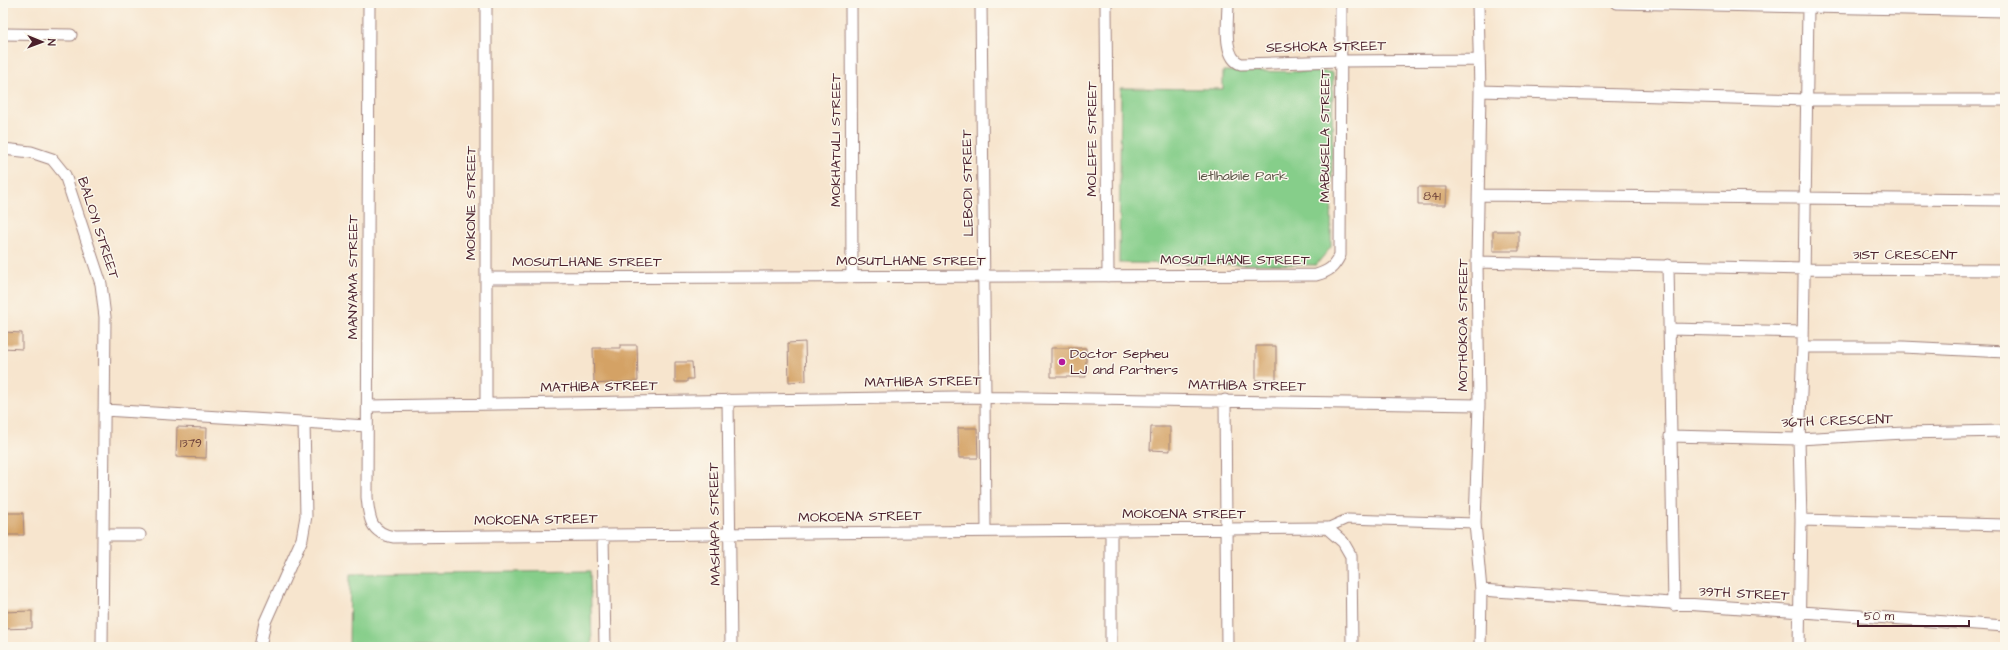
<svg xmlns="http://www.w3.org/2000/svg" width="2008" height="650" font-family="'Architects Daughter',sans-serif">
	<rect width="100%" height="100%" fill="#fbf7ec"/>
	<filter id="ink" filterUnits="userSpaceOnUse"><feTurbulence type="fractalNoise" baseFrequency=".025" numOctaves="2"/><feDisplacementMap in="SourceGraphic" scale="8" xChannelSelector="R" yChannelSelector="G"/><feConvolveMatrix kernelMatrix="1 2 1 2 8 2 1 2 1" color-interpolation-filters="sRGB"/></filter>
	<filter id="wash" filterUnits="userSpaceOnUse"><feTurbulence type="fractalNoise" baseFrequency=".012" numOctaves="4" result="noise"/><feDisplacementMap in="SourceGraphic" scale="16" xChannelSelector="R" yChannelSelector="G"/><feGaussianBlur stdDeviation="0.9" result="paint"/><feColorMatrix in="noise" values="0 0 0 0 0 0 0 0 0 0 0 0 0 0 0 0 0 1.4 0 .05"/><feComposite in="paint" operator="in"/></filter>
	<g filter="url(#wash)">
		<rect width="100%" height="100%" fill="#f7e5ce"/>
		<path fill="#86ce8a" stroke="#68765a" d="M 1223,71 L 1333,72 L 1331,247 L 1316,265 L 1119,263 L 1121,88 L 1223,89 Z
			M 590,571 L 592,647 L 349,647 L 350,574 Z"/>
		<g id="blocks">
			<path fill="#d4a265" d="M 1418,187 L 1447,187 L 1446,205 L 1418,205 Z
				M 1493,231 L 1519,231 L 1519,251 L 1493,251 Z
				M 3,332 L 22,333 L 22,349 L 3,348 Z
				M 805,342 L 806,381 L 789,382 L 788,343 Z
				M 620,345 L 637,345 L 638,381 L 594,384 L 593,348 L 620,348 Z
				M 1256,346 L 1276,346 L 1276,380 L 1256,380 Z
				M 1051,348 L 1086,348 L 1086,377 L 1051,377 Z
				M 675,362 L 692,362 L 693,379 L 687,379 L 687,382 L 675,382 Z
				M 177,427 L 207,428 L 206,458 L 176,457 Z
				M 1151,427 L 1170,427 L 1170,451 L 1150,450 Z
				M 958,428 L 977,428 L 978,458 L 959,458 Z
				M 3,513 L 23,513 L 24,535 L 3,535 Z
				M 32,611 L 32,628 L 3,629 L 3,612 Z"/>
		</g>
	</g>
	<g filter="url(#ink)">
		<use href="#blocks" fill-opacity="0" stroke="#a0827c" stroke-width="1"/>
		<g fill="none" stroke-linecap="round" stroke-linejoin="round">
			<g stroke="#a0827c" stroke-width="11">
				<path id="pedestrian" d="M 985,397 L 986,531
					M 1327,528 L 1347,519 L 1475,523"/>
			</g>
			<g stroke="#a0827c" stroke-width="13">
				<path id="minor" d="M 369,3 L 367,497 C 369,518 370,533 394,537 L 1327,528 L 1343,542 L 1351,556 L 1352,647
					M 486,3 L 486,404
					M 851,3 L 852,276
					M 981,3 L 985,397
					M 1106,3 L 1108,276
					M 1228,3 C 1228,20 1222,58 1241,64 L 1340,61 L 1478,60
					M 1478,3 L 1480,91 L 1477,262 L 1479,405 L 1475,523 L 1481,590 L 1480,647
					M 1616,3 L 2005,11
					M 3,34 L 71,35
					M 1480,91 L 1807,100 L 2005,100
					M 3,149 L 31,152 L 52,159 L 65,175 L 101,284 L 105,317 L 102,647
					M 1480,195 L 2005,200
					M 1477,262 L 1804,269 L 2005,270
					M 1668,265 L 1674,605
					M 486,278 L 1316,275 C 1330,271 1334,267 1340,255 L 1341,3
					M 1669,329 L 1803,332
					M 1803,347 L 1903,347 L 2005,352
					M 728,400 L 731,647
					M 1225,400 L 1227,647
					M 368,406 L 956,397 L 1479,405
					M 104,410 L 367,426
					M 1670,436 L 1799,439 L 1904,433 L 2005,431
					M 1801,520 L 2005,525
					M 1111,530 L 1111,647
					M 103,535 L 140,535
					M 603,535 L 605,647
					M 1481,590 L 2005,626
					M 260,647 L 265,622 L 302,539 L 306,516 L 304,422
					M 1799,647 L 1801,520 L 1799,439 L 1803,347 L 1808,7"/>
			</g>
			<use href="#pedestrian" stroke="#fff" stroke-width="9"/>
			<use href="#minor" stroke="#fff" stroke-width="11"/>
		</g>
	</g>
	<circle fill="#b5179e" stroke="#fbf7ec" stroke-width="1.5" cx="1062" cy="362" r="4"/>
	<g text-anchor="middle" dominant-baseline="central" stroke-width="3" stroke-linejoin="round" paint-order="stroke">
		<g font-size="12" fill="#6c403a">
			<text x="1432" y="196">841</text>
			<text x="191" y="443">1379</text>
		</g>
		<g font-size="14" fill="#4a1f2b" stroke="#fbf7ec">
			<text transform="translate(1326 47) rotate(-1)">SESHOKA STREET</text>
			<text transform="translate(1325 136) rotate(-90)">MABUSELA STREET</text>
			<text transform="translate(1092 139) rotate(-90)">MOLEFE STREET</text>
			<text transform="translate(836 140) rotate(-90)">MOKHATULI STREET</text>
			<text transform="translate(968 183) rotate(-91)">LEBODI STREET</text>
			<text transform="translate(471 203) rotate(-90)">MOKONE STREET</text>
			<text transform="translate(98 228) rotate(72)">BALOYI STREET</text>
			<text x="1905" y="255">31ST CRESCENT</text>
			<text x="1235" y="260">MOSUTLHANE STREET</text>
			<text x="911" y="261">MOSUTLHANE STREET</text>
			<text x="587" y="262">MOSUTLHANE STREET</text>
			<text transform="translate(353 277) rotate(-90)">MANYAMA STREET</text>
			<text transform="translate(1463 325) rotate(-90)">MOTHOKOA STREET</text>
			<text transform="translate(923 382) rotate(-1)">MATHIBA STREET</text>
			<text transform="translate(1247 386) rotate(1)">MATHIBA STREET</text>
			<text transform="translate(599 387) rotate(-1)">MATHIBA STREET</text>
			<text transform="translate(1837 421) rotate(-2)">36TH CRESCENT</text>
			<text x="1184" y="514">MOKOENA STREET</text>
			<text transform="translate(860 517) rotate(-1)">MOKOENA STREET</text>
			<text transform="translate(536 520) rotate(-1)">MOKOENA STREET</text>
			<text transform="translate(715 524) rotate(-91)">MASHAPA STREET</text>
			<text transform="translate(1744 594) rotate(3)">39TH STREET</text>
		</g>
		<g font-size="14" fill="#5c5448" stroke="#fbf7ec">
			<text x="1243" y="176">letlhabile Park</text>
		</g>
		<g font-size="14" fill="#4a1f2b" stroke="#fbf7ec" text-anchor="start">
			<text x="1070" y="354">Doctor Sepheu<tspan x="1070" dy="16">LJ and Partners</tspan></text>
		</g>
	</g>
	<rect width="2008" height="650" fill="none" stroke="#fbf7ec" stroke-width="16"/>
	<g transform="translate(42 42) rotate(91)" stroke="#fbf7ec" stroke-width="3" paint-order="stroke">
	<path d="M0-3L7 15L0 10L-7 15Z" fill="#4a1f2b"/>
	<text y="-6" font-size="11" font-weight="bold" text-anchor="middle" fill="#4a1f2b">N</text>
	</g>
	<path d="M1858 620v6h111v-6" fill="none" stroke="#4a1f2b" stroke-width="2"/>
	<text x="1864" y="620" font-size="12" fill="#4a1f2b" stroke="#fbf7ec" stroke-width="3" paint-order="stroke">50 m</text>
</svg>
